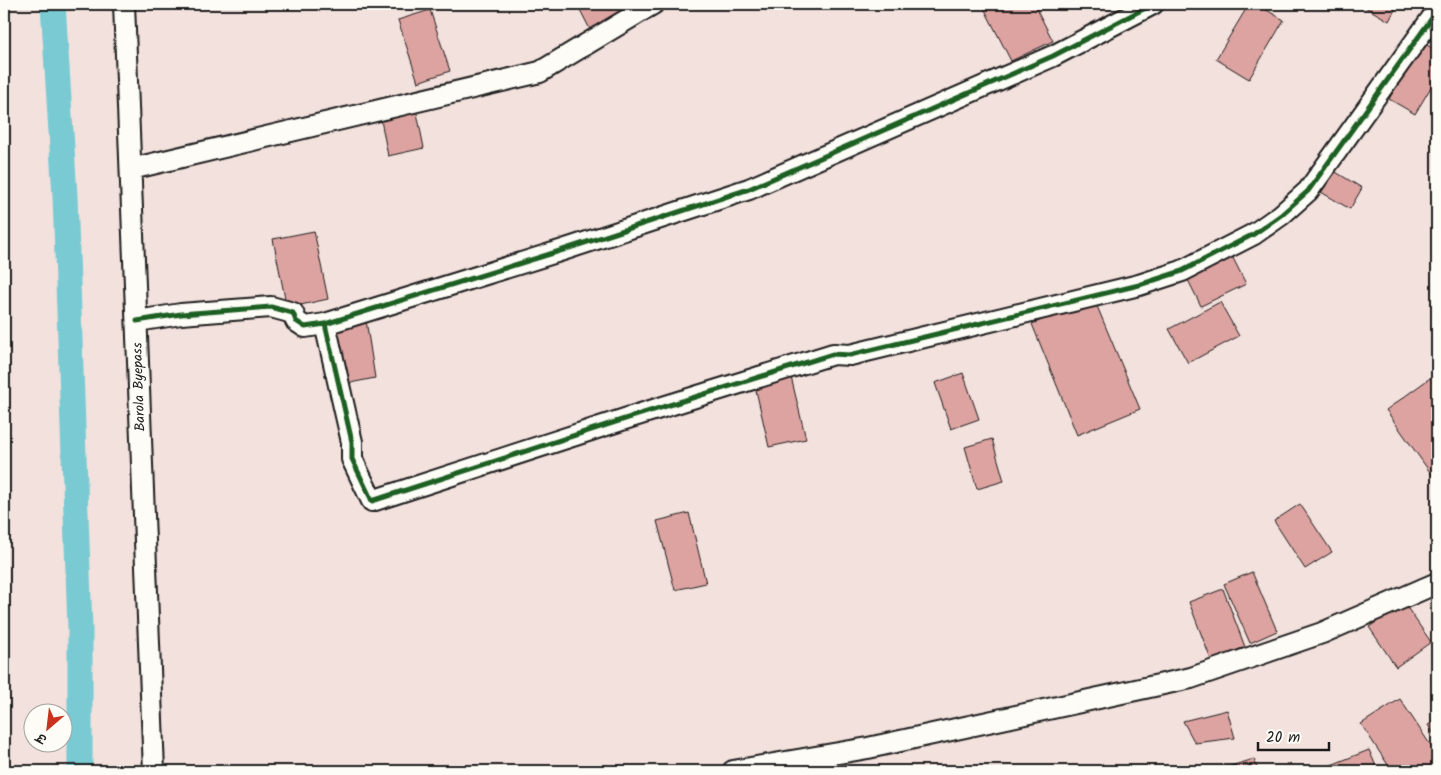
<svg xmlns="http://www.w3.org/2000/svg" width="1441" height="775" font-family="Kalam,'Playpen Sans Deva',sans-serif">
	<rect width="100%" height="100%" fill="#f3e1dd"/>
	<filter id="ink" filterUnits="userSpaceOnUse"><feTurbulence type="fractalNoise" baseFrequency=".02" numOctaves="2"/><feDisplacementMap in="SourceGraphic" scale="10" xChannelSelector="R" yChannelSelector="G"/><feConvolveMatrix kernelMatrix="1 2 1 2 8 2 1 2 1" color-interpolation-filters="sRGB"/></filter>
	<g filter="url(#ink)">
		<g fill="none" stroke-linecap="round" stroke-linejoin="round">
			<path stroke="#7acad3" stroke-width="25" d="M 53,4 L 65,196 L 80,629 L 80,771"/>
		</g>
		<path fill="#dda3a1" stroke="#1c1c1c" d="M 577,4 L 638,4 L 593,35 Z
			M 994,4 L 1034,4 L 1053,41 L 1011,61 L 984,8 Z
			M 1249,4 L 1256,4 L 1284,20 L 1249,79 L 1216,59 Z
			M 1360,4 L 1398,4 L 1389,21 Z
			M 430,10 L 450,71 L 418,82 L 398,20 Z
			M 1422,42 L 1437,51 L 1437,77 L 1415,114 L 1389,99 Z
			M 416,108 L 424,148 L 388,156 L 380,115 Z
			M 1334,171 L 1362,188 L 1350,209 L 1321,192 Z
			M 314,231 L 328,299 L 287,308 L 273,239 Z
			M 1230,252 L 1246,284 L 1201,306 L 1185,274 Z
			M 1094,299 L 1140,409 L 1077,435 L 1032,324 Z
			M 1220,302 L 1239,336 L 1188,363 L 1169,329 Z
			M 366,320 L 375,378 L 345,384 L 334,328 Z
			M 963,373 L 979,419 L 951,429 L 935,383 Z
			M 1437,373 L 1437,482 L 1386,410 Z
			M 791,377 L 806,439 L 769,447 L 755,386 Z
			M 992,439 L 1004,481 L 977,489 L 965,447 Z
			M 1300,504 L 1332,552 L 1305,569 L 1274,521 Z
			M 689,513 L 706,583 L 675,590 L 657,521 Z
			M 1252,572 L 1277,631 L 1250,643 L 1224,584 Z
			M 1223,589 L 1245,647 L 1211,660 L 1189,602 Z
			M 1404,603 L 1431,642 L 1396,667 L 1369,627 Z
			M 1400,699 L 1437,755 L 1437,771 L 1392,771 L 1361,724 Z
			M 1227,710 L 1235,738 L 1195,743 L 1183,721 Z
			M 1437,720 L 1437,739 L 1428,725 Z
			M 1369,750 L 1378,771 L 1316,771 Z
			M 1254,759 L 1258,771 L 1214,771 Z"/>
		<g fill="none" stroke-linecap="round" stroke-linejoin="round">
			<g stroke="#1c1c1c" stroke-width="24">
				<path id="minor" d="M 124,4 L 154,771
					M 131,169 L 540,72 L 653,4
					M 137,321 L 181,314 L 271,307 L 293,313 L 296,321 L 305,327 L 325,324 L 563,250 L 749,189 L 1053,56 L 1153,4
					M 325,324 L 352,442 L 352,459 L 372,501 L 631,417 L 833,354 L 850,355 L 1139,285 L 1182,271 L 1254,234 L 1281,215 L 1308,191 L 1437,11
					M 733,771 L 868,748 L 1191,678 L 1322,633 L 1437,583"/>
			</g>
			<use href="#minor" stroke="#fdfcf7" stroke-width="20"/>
			<g stroke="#fdfcf7" stroke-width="8">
				<path id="cycleway" d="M 137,321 L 181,314 L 271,307 L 293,313 L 296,321 L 305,327 L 325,324 L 563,250 L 749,189 L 1053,56 L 1153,4
					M 325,324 L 352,442 L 352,459 L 372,501 L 631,417 L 833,354 L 850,355 L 1139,285 L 1182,271 L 1254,234 L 1281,215 L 1308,191 L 1437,11"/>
			</g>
			<use href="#cycleway" stroke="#1b5e20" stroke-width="5"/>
		</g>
	</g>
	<g text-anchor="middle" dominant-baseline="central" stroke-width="5" stroke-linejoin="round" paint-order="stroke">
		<g font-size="14" fill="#1c1c1c" stroke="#fdfcf7">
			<text transform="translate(139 387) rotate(-92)">Barola Byepass</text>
		</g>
	</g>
	<rect width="1441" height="775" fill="none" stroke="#fdfcf7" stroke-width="20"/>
	<rect x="10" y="10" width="1421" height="755" fill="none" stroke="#1c1c1c" stroke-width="2" filter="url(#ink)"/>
	<g transform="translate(48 728) rotate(208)"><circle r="24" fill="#fdfcf7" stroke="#a3a29f"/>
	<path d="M0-4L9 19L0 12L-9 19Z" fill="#c8321e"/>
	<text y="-8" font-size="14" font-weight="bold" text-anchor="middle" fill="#1c1c1c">उ</text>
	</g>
	<path d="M1258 742v8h71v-8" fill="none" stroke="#1c1c1c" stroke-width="2.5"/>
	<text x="1266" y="742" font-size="15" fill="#1c1c1c" stroke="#fdfcf7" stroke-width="4" paint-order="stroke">20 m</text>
</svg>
